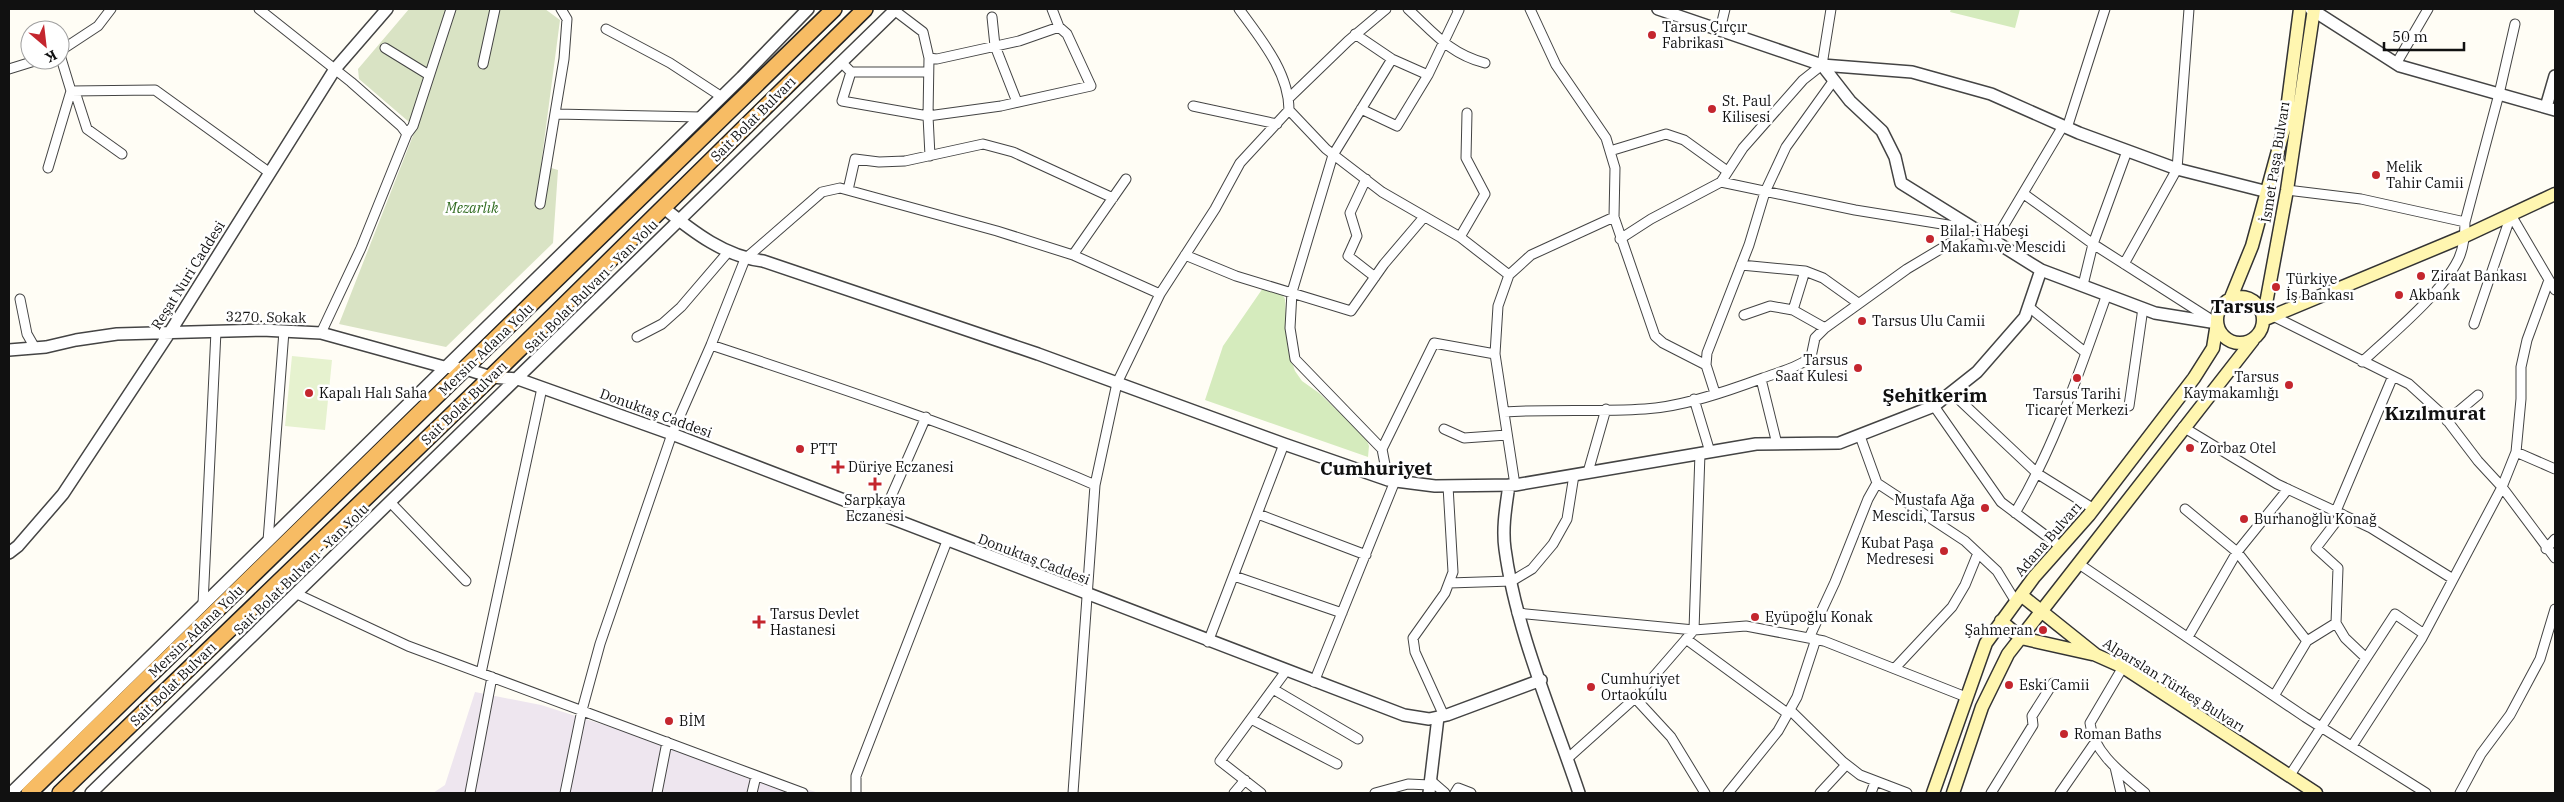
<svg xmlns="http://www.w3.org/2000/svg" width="2564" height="802" font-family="'IBM Plex Serif',serif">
	<rect width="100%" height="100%" fill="#fffdf5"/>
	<path fill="#eee6ef" d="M 475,692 L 541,705 L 819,793 L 433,793 L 445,785 Z"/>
	<path fill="#d5ebbd" d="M 1951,9 L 2020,9 L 2015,28 L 1950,12 Z
		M 1263,288 L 1282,294 L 1285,299 L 1288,350 L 1295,371 L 1302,381 L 1319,393 L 1366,438 L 1369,446 L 1368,457 L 1205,400 L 1223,346 Z"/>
	<path fill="#d9e3c4" d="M 409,9 L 545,9 L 560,20 L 541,165 L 558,170 L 553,243 L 446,347 L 339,324 L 416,128 L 359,79 L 358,69 Z"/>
	<path fill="#e6f2cf" d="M 292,356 L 332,360 L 325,430 L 285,426 Z"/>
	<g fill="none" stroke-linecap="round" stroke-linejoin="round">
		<g stroke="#444" stroke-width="11">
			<path id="minor" d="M 259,9 L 351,82 L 401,126 L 407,134
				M 1239,9 C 1260,38 1289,72 1289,110 L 1326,149 L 1382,192 L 1460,237 L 1509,275
				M 1408,9 C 1434,33 1450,54 1485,63
				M 1530,9 L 1556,65 L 1606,138 L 1615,168 L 1614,217 L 1655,336 L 1663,343 L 1706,365
				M 894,10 L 923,32 L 929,58 L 937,59 L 1019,41 L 1059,27
				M 992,17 L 995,46 L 1017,102
				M 606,29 L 670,63 L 722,97
				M 1720,30 L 1725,9
				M 1355,34 L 1392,59 L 1428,75
				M 385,48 L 429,75
				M 60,51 L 98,26 L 111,9
				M 929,58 L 928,116 L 930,156
				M 841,62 L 851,72 L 928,72
				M 483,64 L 495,9
				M 2396,64 L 2428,9
				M 9,69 L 38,60
				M 851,72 L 842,101 L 928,116 L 1001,106 L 1091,86 L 1067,34 L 1059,27 L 1052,9
				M 71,91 L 155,90 L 270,173
				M 71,91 L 77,98 L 87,129 L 122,154
				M 1289,98 L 1348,41 L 1386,9
				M 1193,106 L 1277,124
				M 1361,109 L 1397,126 L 1428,75 L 1459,10 L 1457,9
				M 555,114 L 701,117
				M 2067,128 L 2105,9
				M 1610,151 L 1666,134 L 1684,140 L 1727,171
				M 48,168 L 71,91 L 60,55
				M 1366,179 L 1350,213 L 1357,236 L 1348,256 L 1375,277
				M 1721,182 L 1855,210 L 1973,229
				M 848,190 L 855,159 L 879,162 L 905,161 L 983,144 L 1013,152 L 1113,198
				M 2287,190 L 2361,199 L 2465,222
				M 2024,194 L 2093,244 L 2215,322
				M 540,204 L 564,59 L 567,19 L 561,9
				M 2511,215 L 2555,290
				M 1460,237 L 1485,194 L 1466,158 L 1467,113
				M 1620,239 L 1651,219 L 1721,182 L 1743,148 L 1803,80 L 1822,65 L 1831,9
				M 1994,242 L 2063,126
				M 1073,255 L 1126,179
				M 1185,255 L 1236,276 L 1351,311 L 1384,264 L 1424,217
				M 2124,264 L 2177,169 L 2189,9
				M 1741,265 L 1805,271 L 1823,278 L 1858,303
				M 2083,285 L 2093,244 L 2127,151
				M 20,299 L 27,334 L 35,348
				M 2029,307 L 2086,353
				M 1793,310 L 1805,271
				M 1744,315 L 1770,306 L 1793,310 L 1825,328
				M 2275,317 L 2409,384 L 2443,415 L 2478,461 L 2502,487 L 2555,558
				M 2474,324 L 2511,215
				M 321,333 L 361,248 L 407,134 L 413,126 L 451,9
				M 637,337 L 662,324 L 681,307 L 729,251
				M 711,345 C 841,388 970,431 1095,485
				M 2362,362 C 2391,335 2441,294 2458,260 C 2464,248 2465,234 2465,222 L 2499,94 L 2515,24
				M 1761,379 L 1777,444
				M 1951,392 L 2038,474 L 2094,509
				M 1715,393 L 1706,365 L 1707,353 L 1749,245 L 1765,192 L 1786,147 L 1834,80
				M 1694,399 L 1710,452
				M 1934,406 L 2001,502 L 2061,547
				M 2129,406 L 2143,308
				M 1504,412 C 1551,409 1598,412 1645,409 C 1682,407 1728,391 1763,378 C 1779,372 1797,368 1811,357 L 1815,338 L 1825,328 L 1907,269 L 1974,229
				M 2447,421 L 2478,395
				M 2183,427 L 2277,484 L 2371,528 L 2453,579
				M 1444,429 L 1464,438 L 1507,435
				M 1860,436 L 1877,483 L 1965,541 L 1997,571 L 2016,602
				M 1382,449 L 1295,359 L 1290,328 L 1292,292 L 1333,155 L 1392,59
				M 2516,452 L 2555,469
				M 1588,472 L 1606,409
				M 1388,480 L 1382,449 L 1434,343 L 1495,354
				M 1515,485 L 1495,354 L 1498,306 L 1509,275 L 1531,255 L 1614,217
				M 391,503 L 466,581
				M 2185,509 L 2237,552 L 2307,641
				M 2336,511 L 2393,376
				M 2015,513 C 2056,444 2080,369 2107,294
				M 1258,514 L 1366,555
				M 2342,514 L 2316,548 L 2338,568 L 2336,623 L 2345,638 L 2366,658
				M 883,515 L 926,417
				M 268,541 L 284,331
				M 2546,549 L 2555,539
				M 2079,564 L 2305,717 L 2426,793
				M 1234,576 L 1342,613
				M 1449,583 L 1512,581 L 1532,569 L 1553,544 L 1567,519 L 1574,475
				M 297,594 L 408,646 L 803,793
				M 203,604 L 216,331
				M 1517,613 L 1694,630 L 1746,626 L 1824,641 L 1966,697
				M 2188,637 L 2237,552 L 2288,489
				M 1809,638 L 1835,582 L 1868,499 L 1877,483
				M 1686,639 L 1787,713
				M 1208,642 L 1284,444
				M 2123,667 L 2090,723 C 2093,753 2124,775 2145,793
				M 1895,668 L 1952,607 L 1965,585 L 1978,553
				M 481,673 L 542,388
				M 1314,682 L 1395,481
				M 1273,689 L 1358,739
				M 2274,696 L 2307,641 L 2336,623
				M 1635,698 L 1671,737 L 1705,793
				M 1790,710 L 1842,761 L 1860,775 L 1907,793
				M 1444,716 L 1415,652 L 1413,638 L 1445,593 L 1453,572 L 1448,486
				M 1251,719 L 1337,764
				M 2352,746 L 2422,638 L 2502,487 L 2516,452 L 2521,399 L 2521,367 L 2527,340 L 2549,280
				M 1567,759 L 1635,698 L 1694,630 L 1700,453
				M 2115,767 L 2121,793
				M 2290,775 L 2395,614 L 2424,634
				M 1430,780 L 1445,793
				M 470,793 L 492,677
				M 565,793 L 582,710 L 600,644 L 672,434 L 711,345 L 745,259 L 822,192 L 840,188 L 997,231 L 1073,255 L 1160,294
				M 657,793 L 667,742
				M 752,793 L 756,776
				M 856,793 L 856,776 L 947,541
				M 1073,793 L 1095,485 L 1117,383 L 1160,294 L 1215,209 L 1240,163 L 1289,110
				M 1234,793 L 1245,780
				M 1261,793 L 1220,761 L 1286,671
				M 1375,793 L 1408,784 L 1430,785
				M 1455,793 L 1458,788 L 1471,793
				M 1728,793 L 1778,731 L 1797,697 L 1816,639
				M 1820,793 L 1846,765
				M 1871,793 L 1875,782
				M 1991,793 L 2033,725 L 2032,716 L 2053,683
				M 2060,793 L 2096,741
				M 2460,793 L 2481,754 L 2510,715 L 2540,659 L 2555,609"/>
		</g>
		<g stroke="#444" stroke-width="14">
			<path id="tertiary" d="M 1658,9 L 1822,65 L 1912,72 L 1991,94 L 2079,133 L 2177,169 L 2268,192
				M 2311,9 L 2400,66 L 2555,110
				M 1822,65 L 1850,101 L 1882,131 L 1895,157 L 1901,183 L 2041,270 L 2155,313 L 2217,323
				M 2546,107 L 2555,76
				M 664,208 C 693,232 726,257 763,261 L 1038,354 L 1284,444 L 1388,480 L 1435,486 L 1515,485 L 1756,444 L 1839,443 L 1934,406 L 1977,372 L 2025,317 L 2041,270
				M 9,350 L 46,347 L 76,340 L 117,334 L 262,330 L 321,333 L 444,367 L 466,369 L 491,377 L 518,379 L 672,434 L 1404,715 L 1429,719 L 1447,715 L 1541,680
				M 1509,485 C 1506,506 1502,528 1505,549 C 1516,631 1553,715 1579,793
				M 9,553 L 18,546 L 63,494 L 170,332 L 335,69 L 387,9
				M 11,793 L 742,77 L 808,9
				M 91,793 L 896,9
				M 1429,793 L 1438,717"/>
		</g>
		<g stroke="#333" stroke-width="15">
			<path id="secondary" d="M2217 320a23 23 0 1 1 46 0a23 23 0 1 1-46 0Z
				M 2230,300 L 2252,246 L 2285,125 L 2300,9
				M 2263,320 L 2465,236 L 2555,194
				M 2263,320 L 2287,190 L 2314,9
				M 2021,595 L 2096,655 L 2123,667 L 2316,793
				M 2001,621 L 2021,638 L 2092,654
				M 1933,793 L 1986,643 L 2034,577 L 2089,515 L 2194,378 L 2213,348 L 2217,323
				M 1953,793 L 1982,707 L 2008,654 L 2253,340"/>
		</g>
		<g stroke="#222" stroke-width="18">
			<path id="trunk" d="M 29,793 L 834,9
				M 60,793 L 491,377 L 865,9"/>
		</g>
		<use href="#minor" stroke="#fff" stroke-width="9"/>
		<use href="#tertiary" stroke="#fff" stroke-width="11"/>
		<use href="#secondary" stroke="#fff6b0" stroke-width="12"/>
		<use href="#trunk" stroke="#f7bc64" stroke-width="15"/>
	</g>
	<g fill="#c4262e" stroke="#fff" stroke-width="2">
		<circle cx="1652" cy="35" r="5"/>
		<circle cx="1712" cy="109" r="5"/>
		<circle cx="2376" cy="175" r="5"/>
		<circle cx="1930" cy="239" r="5"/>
		<circle cx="2421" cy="276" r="5"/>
		<circle cx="2276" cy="287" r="5"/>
		<circle cx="2399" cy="295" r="5"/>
		<circle cx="1862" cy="321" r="5"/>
		<circle cx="1858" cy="368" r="5"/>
		<circle cx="2077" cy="378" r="5"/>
		<circle cx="2289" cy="385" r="5"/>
		<circle cx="309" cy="393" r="5"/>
		<circle cx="2190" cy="448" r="5"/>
		<circle cx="800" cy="449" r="5"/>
		<path d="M835.5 459.5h5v5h5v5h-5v5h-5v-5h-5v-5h5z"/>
		<path d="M872.5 476.5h5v5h5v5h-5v5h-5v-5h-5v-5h5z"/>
		<circle cx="1985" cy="508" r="5"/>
		<circle cx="2244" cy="519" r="5"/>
		<circle cx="1944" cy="551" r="5"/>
		<circle cx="1755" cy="617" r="5"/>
		<path d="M756.5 614.5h5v5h5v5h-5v5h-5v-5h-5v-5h5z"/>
		<circle cx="2043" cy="630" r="5"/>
		<circle cx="2009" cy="685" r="5"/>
		<circle cx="1591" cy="687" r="5"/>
		<circle cx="669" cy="721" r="5"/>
		<circle cx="2064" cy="734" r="5"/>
	</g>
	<g text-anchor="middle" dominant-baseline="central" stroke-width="5" stroke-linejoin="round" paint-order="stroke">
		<g font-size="14" fill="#111" stroke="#fff" text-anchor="start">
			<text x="1662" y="27">Tarsus Çırçır<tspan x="1662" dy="16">Fabrikası</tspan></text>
			<text x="1722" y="101">St. Paul<tspan x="1722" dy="16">Kilisesi</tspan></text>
			<text x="2386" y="167">Melik<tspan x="2386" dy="16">Tahir Camii</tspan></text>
			<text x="1940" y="231">Bilal-i Habeşi<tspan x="1940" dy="16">Makamı ve Mescidi</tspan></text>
			<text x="2431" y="276">Ziraat Bankası</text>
			<text x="2286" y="279">Türkiye<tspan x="2286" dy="16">İş Bankası</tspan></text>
			<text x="2409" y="295">Akbank</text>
			<text x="1872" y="321">Tarsus Ulu Camii</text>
			<text x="1848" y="360" text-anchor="end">Tarsus<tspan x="1848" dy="16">Saat Kulesi</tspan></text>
			<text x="2279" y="377" text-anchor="end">Tarsus<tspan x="2279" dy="16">Kaymakamlığı</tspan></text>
			<text x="319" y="393">Kapalı Halı Saha</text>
			<text x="2077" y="394" text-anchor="middle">Tarsus Tarihi<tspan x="2077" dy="16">Ticaret Merkezi</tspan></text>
			<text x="2200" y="448">Zorbaz Otel</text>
			<text x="810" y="449">PTT</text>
			<text x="848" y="467">Düriye Eczanesi</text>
			<text x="875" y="500" text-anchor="middle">Sarpkaya<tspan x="875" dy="16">Eczanesi</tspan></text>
			<text x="1975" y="500" text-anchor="end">Mustafa Ağa<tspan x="1975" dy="16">Mescidi, Tarsus</tspan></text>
			<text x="2254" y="519">Burhanoğlu Konağ</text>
			<text x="1934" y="543" text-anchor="end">Kubat Paşa<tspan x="1934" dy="16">Medresesi</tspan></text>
			<text x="770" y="614">Tarsus Devlet<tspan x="770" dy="16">Hastanesi</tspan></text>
			<text x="1765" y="617">Eyüpoğlu Konak</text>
			<text x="2033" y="630" text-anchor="end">Şahmeran</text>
			<text x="1601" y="679">Cumhuriyet<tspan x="1601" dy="16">Ortaokulu</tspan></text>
			<text x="2019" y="685">Eski Camii</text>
			<text x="679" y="721">BİM</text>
			<text x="2074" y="734">Roman Baths</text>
		</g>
		<g font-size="14" fill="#111" stroke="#fff">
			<text transform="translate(753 119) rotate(-45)">Sait Bolat Bulvarı</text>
			<text transform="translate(2275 162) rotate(-81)">İsmet Paşa Bulvarı</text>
			<text transform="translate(188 275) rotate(-58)">Reşat Nuri Caddesi</text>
			<text transform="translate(591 286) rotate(-45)">Sait Bolat Bulvarı - Yan Yolu</text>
			<text transform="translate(266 317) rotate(1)">3270. Sokak</text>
			<text transform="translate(486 349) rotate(-44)">Mersin-Adana Yolu</text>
			<text transform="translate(464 403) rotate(-44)">Sait Bolat Bulvarı</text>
			<text transform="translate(656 413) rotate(20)">Donuktaş Caddesi</text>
			<text transform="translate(2048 539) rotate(-49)">Adana Bulvarı</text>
			<text transform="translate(1034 559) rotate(21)">Donuktaş Caddesi</text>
			<text transform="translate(301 569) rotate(-44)">Sait Bolat Bulvarı - Yan Yolu</text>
			<text transform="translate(196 631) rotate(-44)">Mersin-Adana Yolu</text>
			<text transform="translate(173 684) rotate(-44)">Sait Bolat Bulvarı</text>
			<text transform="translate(2174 685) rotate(32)">Alparslan Türkeş Bulvarı</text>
		</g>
		<g font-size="14" font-style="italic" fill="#2f6b1f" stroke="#fff">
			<text x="472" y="208">Mezarlık</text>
		</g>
		<g font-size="19" font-weight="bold" fill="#111" stroke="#fff">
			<text x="2243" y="306">Tarsus</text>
			<text x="1935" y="395">Şehitkerim</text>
			<text x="2435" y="413">Kızılmurat</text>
			<text x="1376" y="468">Cumhuriyet</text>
		</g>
	</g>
	<rect width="2564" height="802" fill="none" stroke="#111111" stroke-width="20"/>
	<g transform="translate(45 45) rotate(152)"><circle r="24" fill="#ffffff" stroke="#a0a0a0"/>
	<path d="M0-4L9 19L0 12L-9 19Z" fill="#c4262e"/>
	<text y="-8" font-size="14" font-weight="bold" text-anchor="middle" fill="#111111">K</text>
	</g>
	<path d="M2384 42v8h80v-8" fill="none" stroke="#111111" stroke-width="2.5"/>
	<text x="2392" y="42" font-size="15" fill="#111111" stroke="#ffffff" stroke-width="4" paint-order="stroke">50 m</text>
</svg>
